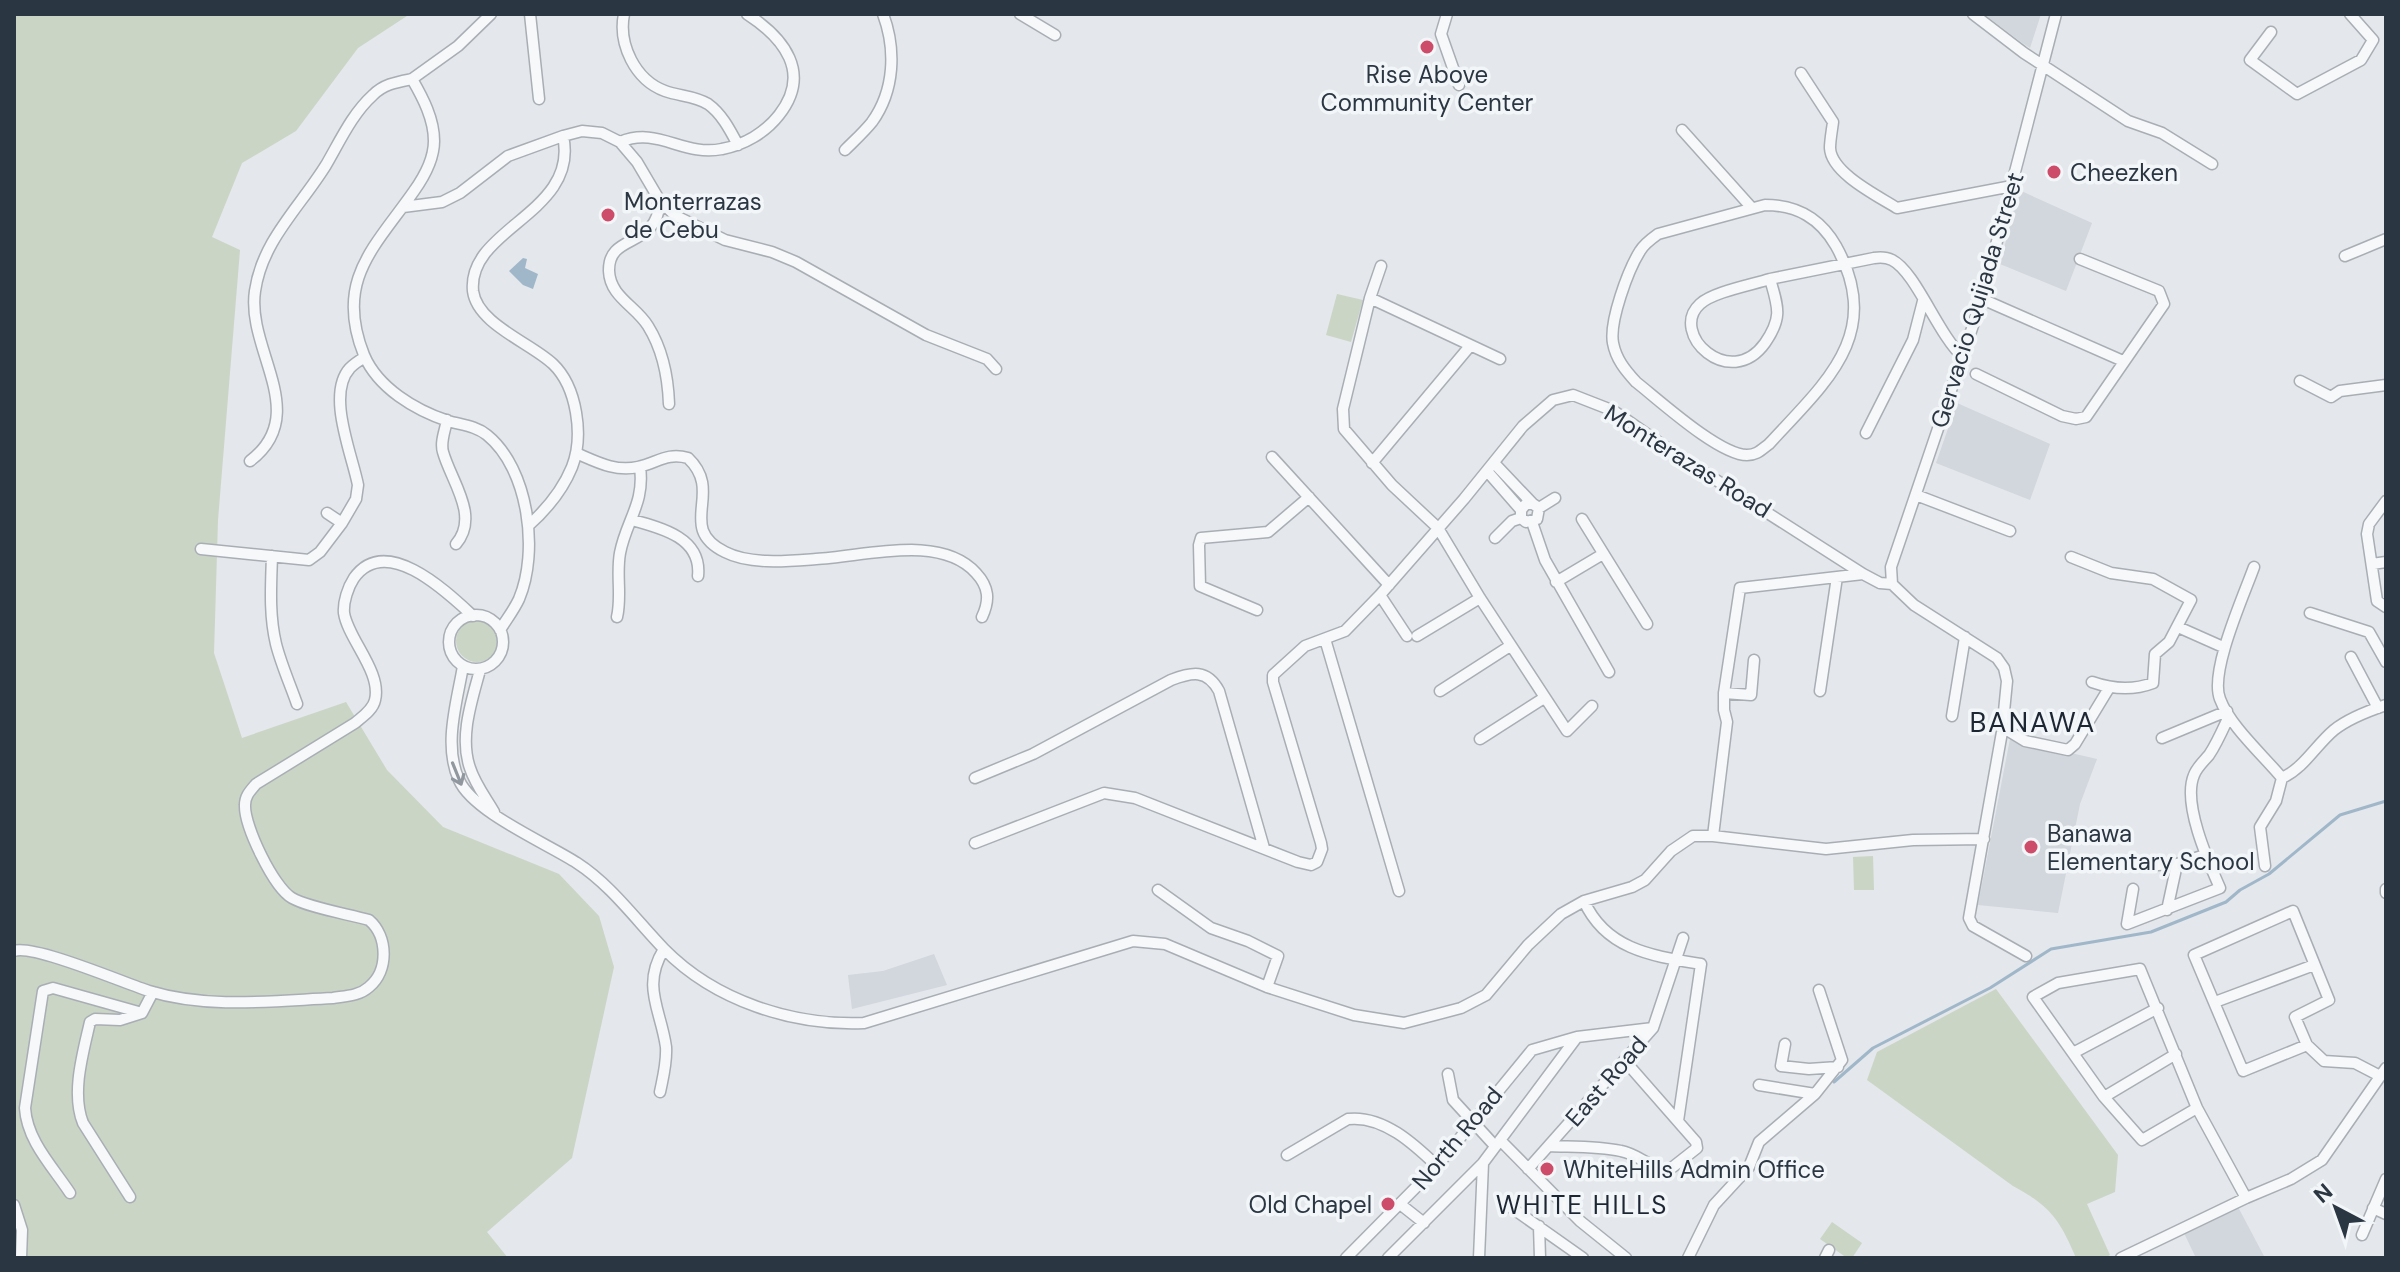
<svg xmlns="http://www.w3.org/2000/svg" width="2400" height="1272" font-family="'DM Sans',sans-serif">
	<rect width="100%" height="100%" fill="#e4e7eb"/>
	<path fill="#d2d6dd" d="M 1984,14 L 2041,14 L 2030,48 L 2021,42 Z
		M 2019,190 L 2092,223 L 2066,291 L 2000,264 Z
		M 1957,403 L 2050,444 L 2030,500 L 1936,463 Z
		M 2010,739 L 2097,759 L 2080,804 L 2058,913 L 1978,905 Z
		M 934,954 L 947,985 L 852,1009 L 848,975 L 883,971 Z
		M 2238,1207 L 2265,1258 L 2196,1258 L 2184,1233 Z"/>
	<path fill="#cad5c5" d="M 14,14 L 410,14 L 358,48 L 296,131 L 242,163 L 212,237 L 240,250 L 218,520 L 214,653 L 242,738 L 346,702 L 387,770 L 443,827 L 559,874 L 599,916 L 614,967 L 572,1158 L 487,1232 L 508,1258 L 14,1258 Z
		M 1337,294 L 1363,300 L 1351,342 L 1326,335 Z
		M456 641a21 21 0 1 1 42 0a21 21 0 1 1-42 0Z
		M 1873,856 L 1874,890 L 1854,890 L 1853,857 Z
		M 1996,989 L 2118,1155 L 2115,1192 L 2087,1204 L 2110,1255 L 2105,1258 L 2076,1258 C 2060,1220 2050,1206 2013,1186 L 1867,1080 L 1877,1052 Z
		M 1832,1222 L 1862,1243 L 1852,1258 L 1847,1258 L 1820,1239 Z"/>
	<path fill="#a0b7ca" d="M 523,258 L 527,259 L 525,268 L 538,274 L 533,289 L 523,285 L 509,271 Z"/>
	<g fill="none" stroke-linecap="round" stroke-linejoin="round">
		<path stroke="#a0b7ca" stroke-width="3" d="M 1834,1082 L 1873,1048 L 1990,988 L 2051,949 L 2151,932 L 2226,902 L 2240,890 L 2269,874 L 2340,815 L 2386,801"/>
		<g stroke="#a9aeb5" stroke-width="13">
			<path id="minor" d="M 491,14 L 458,46 L 412,79 C 423,98 434,119 434,141 C 434,160 424,177 414,191 C 375,247 334,280 364,355 C 378,388 415,410 448,421 C 462,425 476,426 487,435 C 529,469 539,552 519,599 C 514,610 506,620 500,630
				M 530,14 L 539,99
				M 624,14 C 618,44 635,80 665,91 C 679,96 696,96 708,104 C 722,114 730,130 738,145
				M 1020,14 L 1055,35
				M 1447,14 L 1441,34 L 1459,85
				M 1973,14 L 2024,53 L 2128,121 L 2162,133 L 2212,164
				M 2271,32 L 2250,60 L 2297,94 L 2361,60 L 2373,40 L 2350,14
				M 1801,73 L 1833,122 C 1832,130 1830,140 1830,148 C 1831,173 1878,196 1897,208 L 2012,186
				M 1682,130 L 1751,207
				M 620,142 C 658,126 683,157 722,149 C 744,145 765,133 779,115 C 812,73 784,38 747,14
				M 845,150 C 854,141 864,132 872,122 C 895,90 896,49 883,14
				M 660,201 C 657,250 608,232 609,271 C 610,297 636,306 648,326 C 663,350 668,376 669,404
				M 1765,205 C 1797,205 1820,218 1836,246 C 1885,334 1825,383 1769,444 C 1761,450 1757,455 1747,455 C 1719,455 1659,400 1636,382 C 1625,370 1616,359 1613,343 C 1609,322 1628,270 1640,251 C 1644,244 1651,239 1658,234 Z
				M 403,207 L 442,202 L 460,193 L 508,156 L 563,136 L 582,131 L 602,133 L 620,142 L 637,162 L 660,201 L 676,216 L 725,240 L 772,252 L 796,262 L 926,335 L 987,359 L 996,369
				M 2345,256 L 2386,239
				M 1381,266 L 1370,298 L 1343,409 L 1344,429 L 1392,485 L 1438,528 L 1480,598 L 1567,731 L 1592,706
				M 1770,279 C 1778,307 1783,317 1765,343 C 1730,392 1668,333 1700,304 C 1713,292 1751,285 1770,279 Z
				M 1770,279 L 1874,258 C 1880,257 1886,257 1892,260 C 1916,272 1938,335 1963,357
				M 1370,298 L 1500,359
				M 1982,299 L 2123,361
				M 1976,374 L 2062,416 L 2076,419 L 2086,417 L 2164,304 L 2159,291 L 2080,259
				M 2300,381 L 2331,397 L 2340,391 L 2386,385
				M 447,420 C 445,431 440,442 443,452 C 451,481 480,516 456,544
				M 1866,433 L 1913,340 L 1923,301
				M 576,453 C 597,462 615,472 638,467 C 657,463 667,452 688,458 C 725,493 675,527 725,552 C 750,565 789,561 816,559 C 863,557 940,533 976,573 C 989,587 990,600 982,617
				M 1272,457 L 1389,585
				M 250,461 C 312,414 246,350 255,291 C 262,241 300,207 326,165 C 340,141 352,114 373,95 C 384,84 397,82 412,79
				M 1372,463 L 1470,346
				M 1494,463 L 1533,504
				M 1487,471 L 1521,510 L 1521,518 L 1526,522 L 1537,519 L 1539,508 L 1533,504 L 1526,504 L 1521,510
				M 1916,495 L 2010,531
				M 2386,501 L 2369,524 L 2367,534 L 2377,601 L 2386,607
				M 1539,508 L 1555,498
				M 327,513 L 342,523 L 356,499 L 358,485 C 352,454 326,394 350,368 C 354,364 360,360 365,357
				M 1582,519 L 1647,624
				M 632,520 C 662,528 702,538 698,576
				M 1532,522 L 1545,560 L 1609,672
				M 528,526 C 546,510 563,489 572,467 C 584,436 577,387 553,364 C 531,343 477,324 473,291 C 467,228 580,213 563,136
				M 1495,538 L 1512,521 L 1521,518
				M 201,549 L 309,560 L 320,552 L 342,523
				M 272,556 C 271,586 269,615 276,644 C 281,664 290,684 297,704
				M 2071,557 L 2111,573 L 2153,579 L 2191,600 L 2169,642 L 2155,654 L 2153,683 C 2132,691 2112,689 2092,682
				M 2372,564 L 2386,562
				M 2254,567 C 2244,595 2209,672 2220,699 C 2230,726 2263,755 2282,778 C 2304,768 2316,745 2334,730 C 2349,718 2368,711 2386,705
				M 1556,582 L 1603,554
				M 1892,584 L 1891,567 L 1982,299 L 2056,14
				M 1892,584 L 1914,605 L 1997,658 L 2004,668 L 2007,681 L 2002,732 L 1969,918 L 1973,926 L 2026,956
				M 1380,595 L 1407,636
				M 1257,610 L 1200,586 L 1199,545 L 1201,538 L 1268,532 L 1309,497
				M 2310,613 L 2369,632 L 2386,662
				M449 642a27 27 0 1 1 54 0a27 27 0 1 1-54 0Z
				M 617,617 C 622,596 616,575 620,553 C 626,521 645,503 640,467
				M 2178,627 L 2223,647
				M 1417,636 L 1480,598
				M 1325,639 L 1399,891
				M 2351,657 L 2378,708
				M 1754,660 L 1751,695 L 1724,693 L 1740,588 L 1863,574
				M 463,666 C 457,702 443,745 459,780 C 473,812 546,843 577,863 C 611,885 636,920 664,949 C 715,1001 793,1026 864,1023 L 1133,941 L 1165,944 L 1267,987 L 1354,1015 L 1404,1023 L 1461,1008 L 1486,995 L 1528,945 L 1561,914 L 1584,901 L 1632,887 L 1645,880 L 1671,851 L 1693,836 L 1713,836 L 1826,849 L 1913,840 L 1984,839
				M 480,670 C 472,700 459,737 470,768 C 475,784 486,798 494,812
				M 1440,691 L 1510,646
				M 1820,691 L 1837,577
				M 1952,716 L 1965,637
				M 2002,727 L 2025,741 L 2068,750 L 2075,744 L 2109,688
				M 2162,738 L 2227,711
				M 1480,739 L 1544,698
				M 975,778 L 1033,754 L 1171,680 C 1192,672 1207,669 1219,691 L 1264,848
				M 1713,836 L 1727,722 L 1724,710 L 1724,693
				M 975,843 L 1104,793 L 1135,798 L 1298,862 L 1311,865 L 1317,862 L 1322,849 L 1321,843 L 1273,682 L 1273,675 L 1305,646 L 1345,631 L 1380,595 L 1464,499 L 1523,426 L 1553,400 L 1573,395 L 1614,411 L 1680,457 L 1863,574 L 1880,583 L 1892,584
				M 2158,865 L 2177,864 L 2205,855
				M 2265,866 L 2260,827 L 2276,801 L 2282,778
				M 2133,889 L 2127,924 L 2220,888 C 2208,861 2182,803 2194,775 C 2197,767 2204,761 2209,755 C 2217,743 2223,729 2229,716
				M 2386,889 L 2386,893
				M 1158,890 L 1211,928 L 1248,941 L 1278,956 L 1267,987
				M 1584,901 C 1606,950 1653,956 1701,964 L 1678,1121
				M 2167,910 L 2177,864
				M 14,951 C 33,944 124,983 149,991 C 208,1009 272,1001 333,998 C 346,996 359,996 369,987 C 389,971 388,936 369,920 C 348,914 310,908 292,898 C 274,888 244,826 245,805 C 245,796 250,791 256,784 L 355,723 C 362,717 373,710 375,700 C 382,672 348,639 344,613 C 343,602 348,587 354,578 C 386,533 447,592 473,616
				M 2215,1002 L 2314,965
				M 1785,1044 L 1781,1066 L 1809,1069 L 1838,1067
				M 2307,1045 L 2243,1071 L 2194,955 L 2293,911 L 2329,1000 L 2295,1017 L 2307,1045 L 2324,1061 L 2355,1063 L 2380,1076
				M 2073,1053 L 2158,1008
				M 1448,1074 L 1453,1100 L 1495,1146
				M 1759,1085 L 1815,1094
				M 660,1092 C 663,1077 667,1063 666,1047 C 661,1010 641,986 664,949
				M 2104,1097 L 2176,1054
				M 2197,1108 L 2142,1140 L 2104,1097 L 2033,997 L 2058,983 L 2140,969 L 2197,1108 L 2246,1198
				M 1500,1140 L 1580,1221 L 1626,1258
				M 1549,1146 C 1572,1147 1598,1146 1621,1151 C 1638,1154 1653,1170 1669,1170 L 1697,1148 L 1696,1142 L 1625,1061
				M 1287,1155 L 1348,1119 C 1383,1115 1414,1144 1437,1166
				M 1528,1169 L 1653,1028 L 1683,938
				M 70,1193 C 53,1167 27,1141 25,1108 L 43,991 L 53,988 L 142,1013 L 153,992
				M 130,1197 L 83,1123 C 71,1093 83,1053 90,1022 L 95,1019 L 120,1020 L 142,1013
				M 1400,1204 L 1424,1223
				M 14,1205 L 22,1230 L 21,1258
				M 1512,1208 L 1583,1258
				M 2373,1208 L 2386,1214
				M 1539,1226 L 1540,1258
				M 2362,1235 L 2386,1179
				M 1346,1258 L 1437,1166 L 1532,1050 L 1577,1037 L 1653,1028
				M 1388,1258 L 1483,1163 L 1577,1037
				M 1479,1258 L 1483,1163
				M 1688,1258 L 1714,1205 L 1749,1167 L 1759,1142 L 1815,1094 L 1842,1060 L 1819,990
				M 1825,1258 L 1829,1250
				M 2121,1258 L 2246,1198 L 2291,1179 L 2322,1160 L 2386,1068"/>
		</g>
		<use href="#minor" stroke="#f6f8f9" stroke-width="10"/>
	</g>
	<defs><path id="oneway-shaft" d="M-6 0H5M1.5-3L5.5 0L1.5 3" fill="none" stroke-width="1.6" stroke-linecap="round" stroke-linejoin="round" transform="scale(2)"/></defs>
	<use stroke="#90979e" href="#oneway-shaft" transform="translate(457 774) rotate(68)"/>
	<g fill="#cc4c69" stroke="#f3f6f8" stroke-width="3">
		<circle cx="1427" cy="47" r="8"/>
		<circle cx="2054" cy="172" r="8"/>
		<circle cx="608" cy="215" r="8"/>
		<circle cx="2031" cy="847" r="8"/>
		<circle cx="1547" cy="1169" r="8"/>
		<circle cx="1388" cy="1204" r="8"/>
	</g>
	<g text-anchor="middle" dominant-baseline="central" stroke-width="7" stroke-linejoin="round" paint-order="stroke">
		<g font-size="24" fill="#2b3643" stroke="#f3f6f8" text-anchor="start">
			<text x="1427" y="74" text-anchor="middle">Rise Above<tspan x="1427" dy="28">Community Center</tspan></text>
			<text x="2070" y="172">Cheezken</text>
			<text x="624" y="201">Monterrazas<tspan x="624" dy="28">de Cebu</tspan></text>
			<text x="2047" y="833">Banawa<tspan x="2047" dy="28">Elementary School</tspan></text>
			<text x="1563" y="1169">WhiteHills Admin Office</text>
			<text x="1372" y="1204" text-anchor="end">Old Chapel</text>
		</g>
		<g font-size="24" fill="#2b3643" stroke="#f3f6f8">
			<text transform="translate(1977 300) rotate(-73)">Gervacio Quijada Street</text>
			<text transform="translate(1688 461) rotate(32)">Monterazas Road</text>
			<text transform="translate(1606 1081) rotate(-49)">East Road</text>
			<text transform="translate(1457 1138) rotate(-50)">North Road</text>
		</g>
		<g font-size="26" letter-spacing="2" fill="#1d2734" stroke="#f3f6f8">
			<text x="1582" y="1205">WHITE HILLS</text>
		</g>
		<g font-size="28" letter-spacing="2" fill="#1d2734" stroke="#f3f6f8">
			<text x="2033" y="722">BANAWA</text>
		</g>
	</g>
	<rect width="2400" height="1272" fill="none" stroke="#2b3643" stroke-width="32"/>
	<g transform="translate(2336 1208) rotate(319)" stroke="#f3f6f8" stroke-width="6" paint-order="stroke">
	<path d="M0-6L14 30L0 20L-14 30Z" fill="#2b3643"/>
	<text y="-12" font-size="22" font-weight="bold" text-anchor="middle" fill="#2b3643">N</text>
	</g>
</svg>
